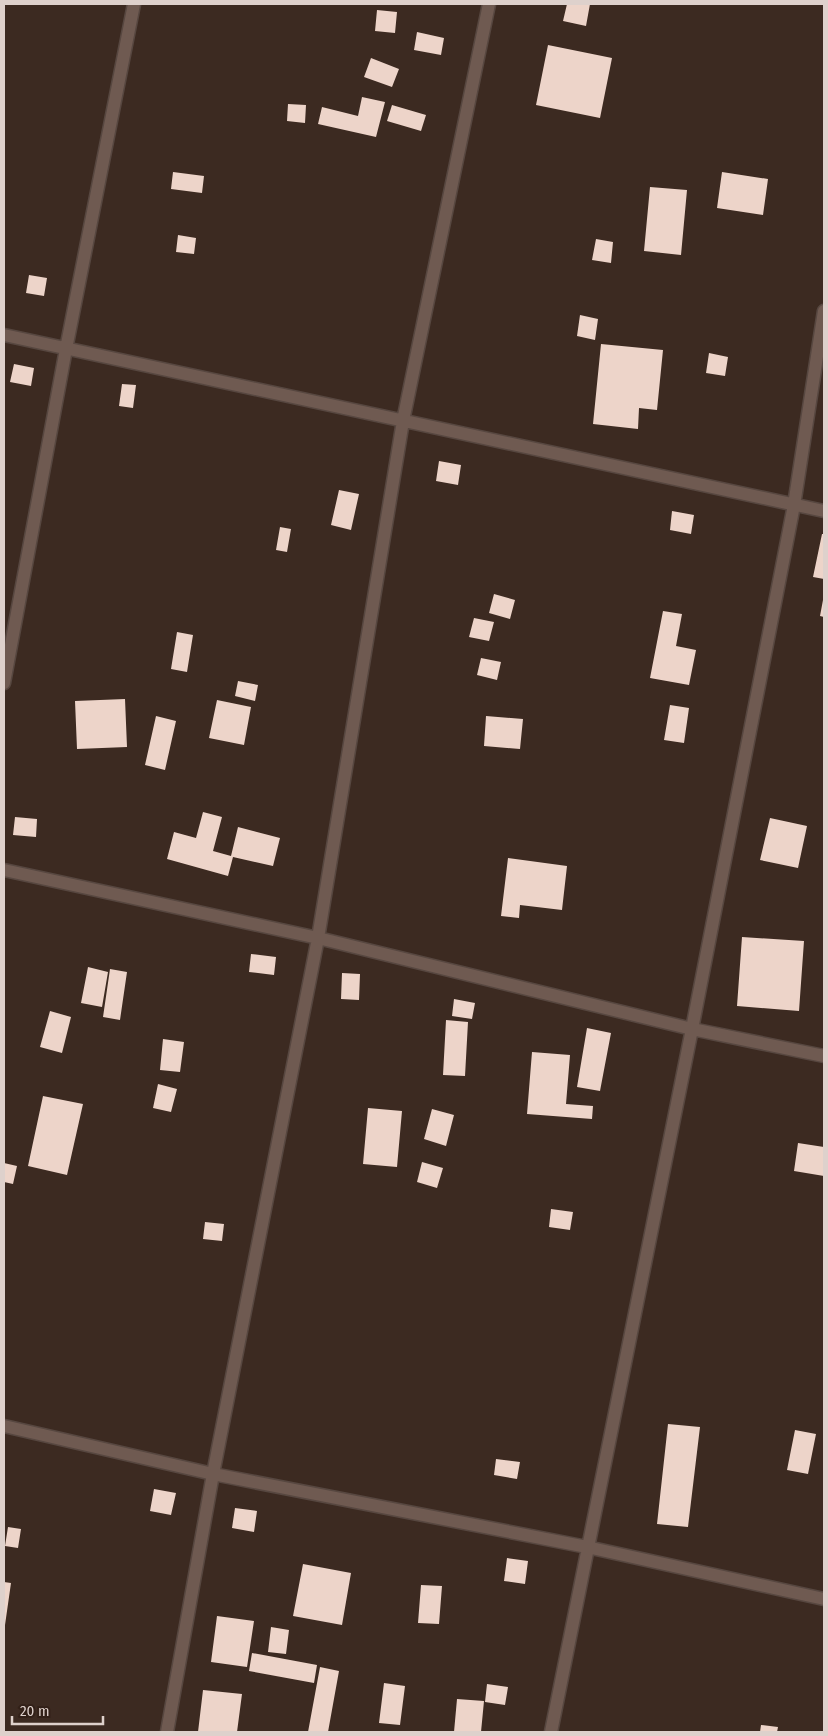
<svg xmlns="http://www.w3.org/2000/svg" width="828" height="1736" font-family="'Fira Sans Condensed',sans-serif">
	<rect width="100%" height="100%" fill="#3c2a21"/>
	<path fill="#edd4c9" d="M 567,4 L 590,4 L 586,26 L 563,21 Z
		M 377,10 L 397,12 L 395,33 L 375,31 Z
		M 417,32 L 444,38 L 441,55 L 414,50 Z
		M 548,45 L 612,58 L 600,118 L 536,105 Z
		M 371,58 L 399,69 L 392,87 L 364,77 Z
		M 362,97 L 385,102 L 376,137 L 318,124 L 322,107 L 358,116 Z
		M 288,104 L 306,105 L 305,123 L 287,121 Z
		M 392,105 L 426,115 L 421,131 L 387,121 Z
		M 173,172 L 204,176 L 202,193 L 171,189 Z
		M 722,172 L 768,179 L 763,215 L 717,208 Z
		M 650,187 L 687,190 L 681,255 L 644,251 Z
		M 178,235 L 196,238 L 194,254 L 176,252 Z
		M 596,239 L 613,242 L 611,263 L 592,260 Z
		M 29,275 L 47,278 L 44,296 L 26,293 Z
		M 580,315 L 598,319 L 595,340 L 577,336 Z
		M 601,344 L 663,350 L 657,410 L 639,408 L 638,429 L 593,424 Z
		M 709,353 L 728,357 L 725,376 L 706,373 Z
		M 14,364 L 34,368 L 31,386 L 10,382 Z
		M 122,384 L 136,385 L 133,408 L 119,406 Z
		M 439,461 L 461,465 L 458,485 L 436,481 Z
		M 339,490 L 359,494 L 351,530 L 331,525 Z
		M 672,511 L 694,515 L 691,534 L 670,530 Z
		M 280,527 L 291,529 L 287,552 L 276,550 Z
		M 822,534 L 824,534 L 824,579 L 813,577 Z
		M 494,594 L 515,600 L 510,619 L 489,613 Z
		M 823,600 L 824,600 L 824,617 L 820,616 Z
		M 663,611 L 682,614 L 676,646 L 696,650 L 689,685 L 650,678 Z
		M 474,618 L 494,622 L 489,641 L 469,637 Z
		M 177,632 L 193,635 L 187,672 L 171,669 Z
		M 481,658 L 501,662 L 497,680 L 477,675 Z
		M 238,681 L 258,685 L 255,701 L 235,696 Z
		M 125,699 L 127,747 L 77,749 L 75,701 Z
		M 217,700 L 251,707 L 244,745 L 209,738 Z
		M 670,705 L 689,708 L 684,743 L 664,740 Z
		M 156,716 L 176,721 L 165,770 L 145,765 Z
		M 486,716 L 523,719 L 520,749 L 484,746 Z
		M 203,812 L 222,817 L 213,851 L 231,856 L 238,827 L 280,838 L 273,866 L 233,857 L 228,876 L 167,859 L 174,832 L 196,838 Z
		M 15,817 L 37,819 L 36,837 L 13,835 Z
		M 770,818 L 807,826 L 798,868 L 760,860 Z
		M 508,858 L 567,866 L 562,910 L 520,905 L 519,918 L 501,916 Z
		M 742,937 L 804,941 L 799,1011 L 737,1006 Z
		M 251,954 L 276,957 L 274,975 L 249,972 Z
		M 88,967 L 108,972 L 102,1007 L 81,1003 Z
		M 110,969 L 127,972 L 120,1020 L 103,1017 Z
		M 342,973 L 360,974 L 359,1000 L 341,999 Z
		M 454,999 L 475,1003 L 472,1019 L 452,1016 Z
		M 50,1011 L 71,1017 L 62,1053 L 40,1047 Z
		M 446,1020 L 468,1022 L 465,1076 L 443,1075 Z
		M 587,1028 L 611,1033 L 600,1091 L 577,1087 Z
		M 163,1039 L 184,1042 L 180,1072 L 160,1070 Z
		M 532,1052 L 570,1055 L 566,1104 L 593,1106 L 592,1119 L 527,1114 Z
		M 158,1084 L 177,1089 L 171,1112 L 153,1108 Z
		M 43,1096 L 83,1104 L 67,1175 L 28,1166 Z
		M 368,1108 L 402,1111 L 397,1167 L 363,1164 Z
		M 432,1109 L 454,1115 L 446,1146 L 424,1139 Z
		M 798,1143 L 824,1147 L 824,1176 L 794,1171 Z
		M 422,1162 L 443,1168 L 437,1188 L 417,1182 Z
		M 4,1163 L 17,1166 L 13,1184 L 4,1182 Z
		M 551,1209 L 573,1212 L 570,1230 L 549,1227 Z
		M 205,1222 L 224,1224 L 222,1241 L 203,1239 Z
		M 668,1424 L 700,1427 L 688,1527 L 657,1524 Z
		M 795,1430 L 816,1434 L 808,1474 L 787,1470 Z
		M 496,1459 L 520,1462 L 517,1479 L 494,1475 Z
		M 154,1489 L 176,1493 L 171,1515 L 150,1511 Z
		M 235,1508 L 257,1511 L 254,1532 L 232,1528 Z
		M 8,1527 L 21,1529 L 18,1548 L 5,1546 Z
		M 507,1558 L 528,1561 L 525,1584 L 504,1581 Z
		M 303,1564 L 351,1573 L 342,1625 L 293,1616 Z
		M 4,1582 L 11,1583 L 5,1625 L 4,1625 Z
		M 421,1585 L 442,1586 L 439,1624 L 418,1623 Z
		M 217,1616 L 254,1621 L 247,1667 L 211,1662 Z
		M 271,1627 L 289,1630 L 286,1654 L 268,1652 Z
		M 252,1653 L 317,1665 L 314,1683 L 249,1671 Z
		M 320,1667 L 339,1671 L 328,1732 L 308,1732 Z
		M 384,1683 L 405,1686 L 400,1725 L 379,1723 Z
		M 487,1684 L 508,1687 L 505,1705 L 485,1702 Z
		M 203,1690 L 242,1694 L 237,1732 L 198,1732 Z
		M 457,1699 L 484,1701 L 481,1732 L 454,1732 Z
		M 761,1725 L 778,1727 L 777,1732 L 760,1732 Z"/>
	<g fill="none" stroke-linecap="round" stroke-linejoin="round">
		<g stroke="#574740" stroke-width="15">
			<path id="street" d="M 4,335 L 824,511
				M 4,683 L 66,349 L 134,4
				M 4,870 L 318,938 L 692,1029 L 824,1056
				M 4,1426 L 213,1474 L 587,1547 L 824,1599
				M 167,1732 L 213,1474 L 318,938 L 403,421 L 489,4
				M 551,1732 L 692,1029 L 794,505 L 824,311"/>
		</g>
		<use href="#street" stroke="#6f5a51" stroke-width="12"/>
	</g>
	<rect width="828" height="1736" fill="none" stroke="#ded1cc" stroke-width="10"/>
	<path d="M12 1716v8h91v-8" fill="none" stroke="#ded1cc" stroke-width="2.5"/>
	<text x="20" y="1716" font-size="15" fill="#ded1cc" stroke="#322018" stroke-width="4" paint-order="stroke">20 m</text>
</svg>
